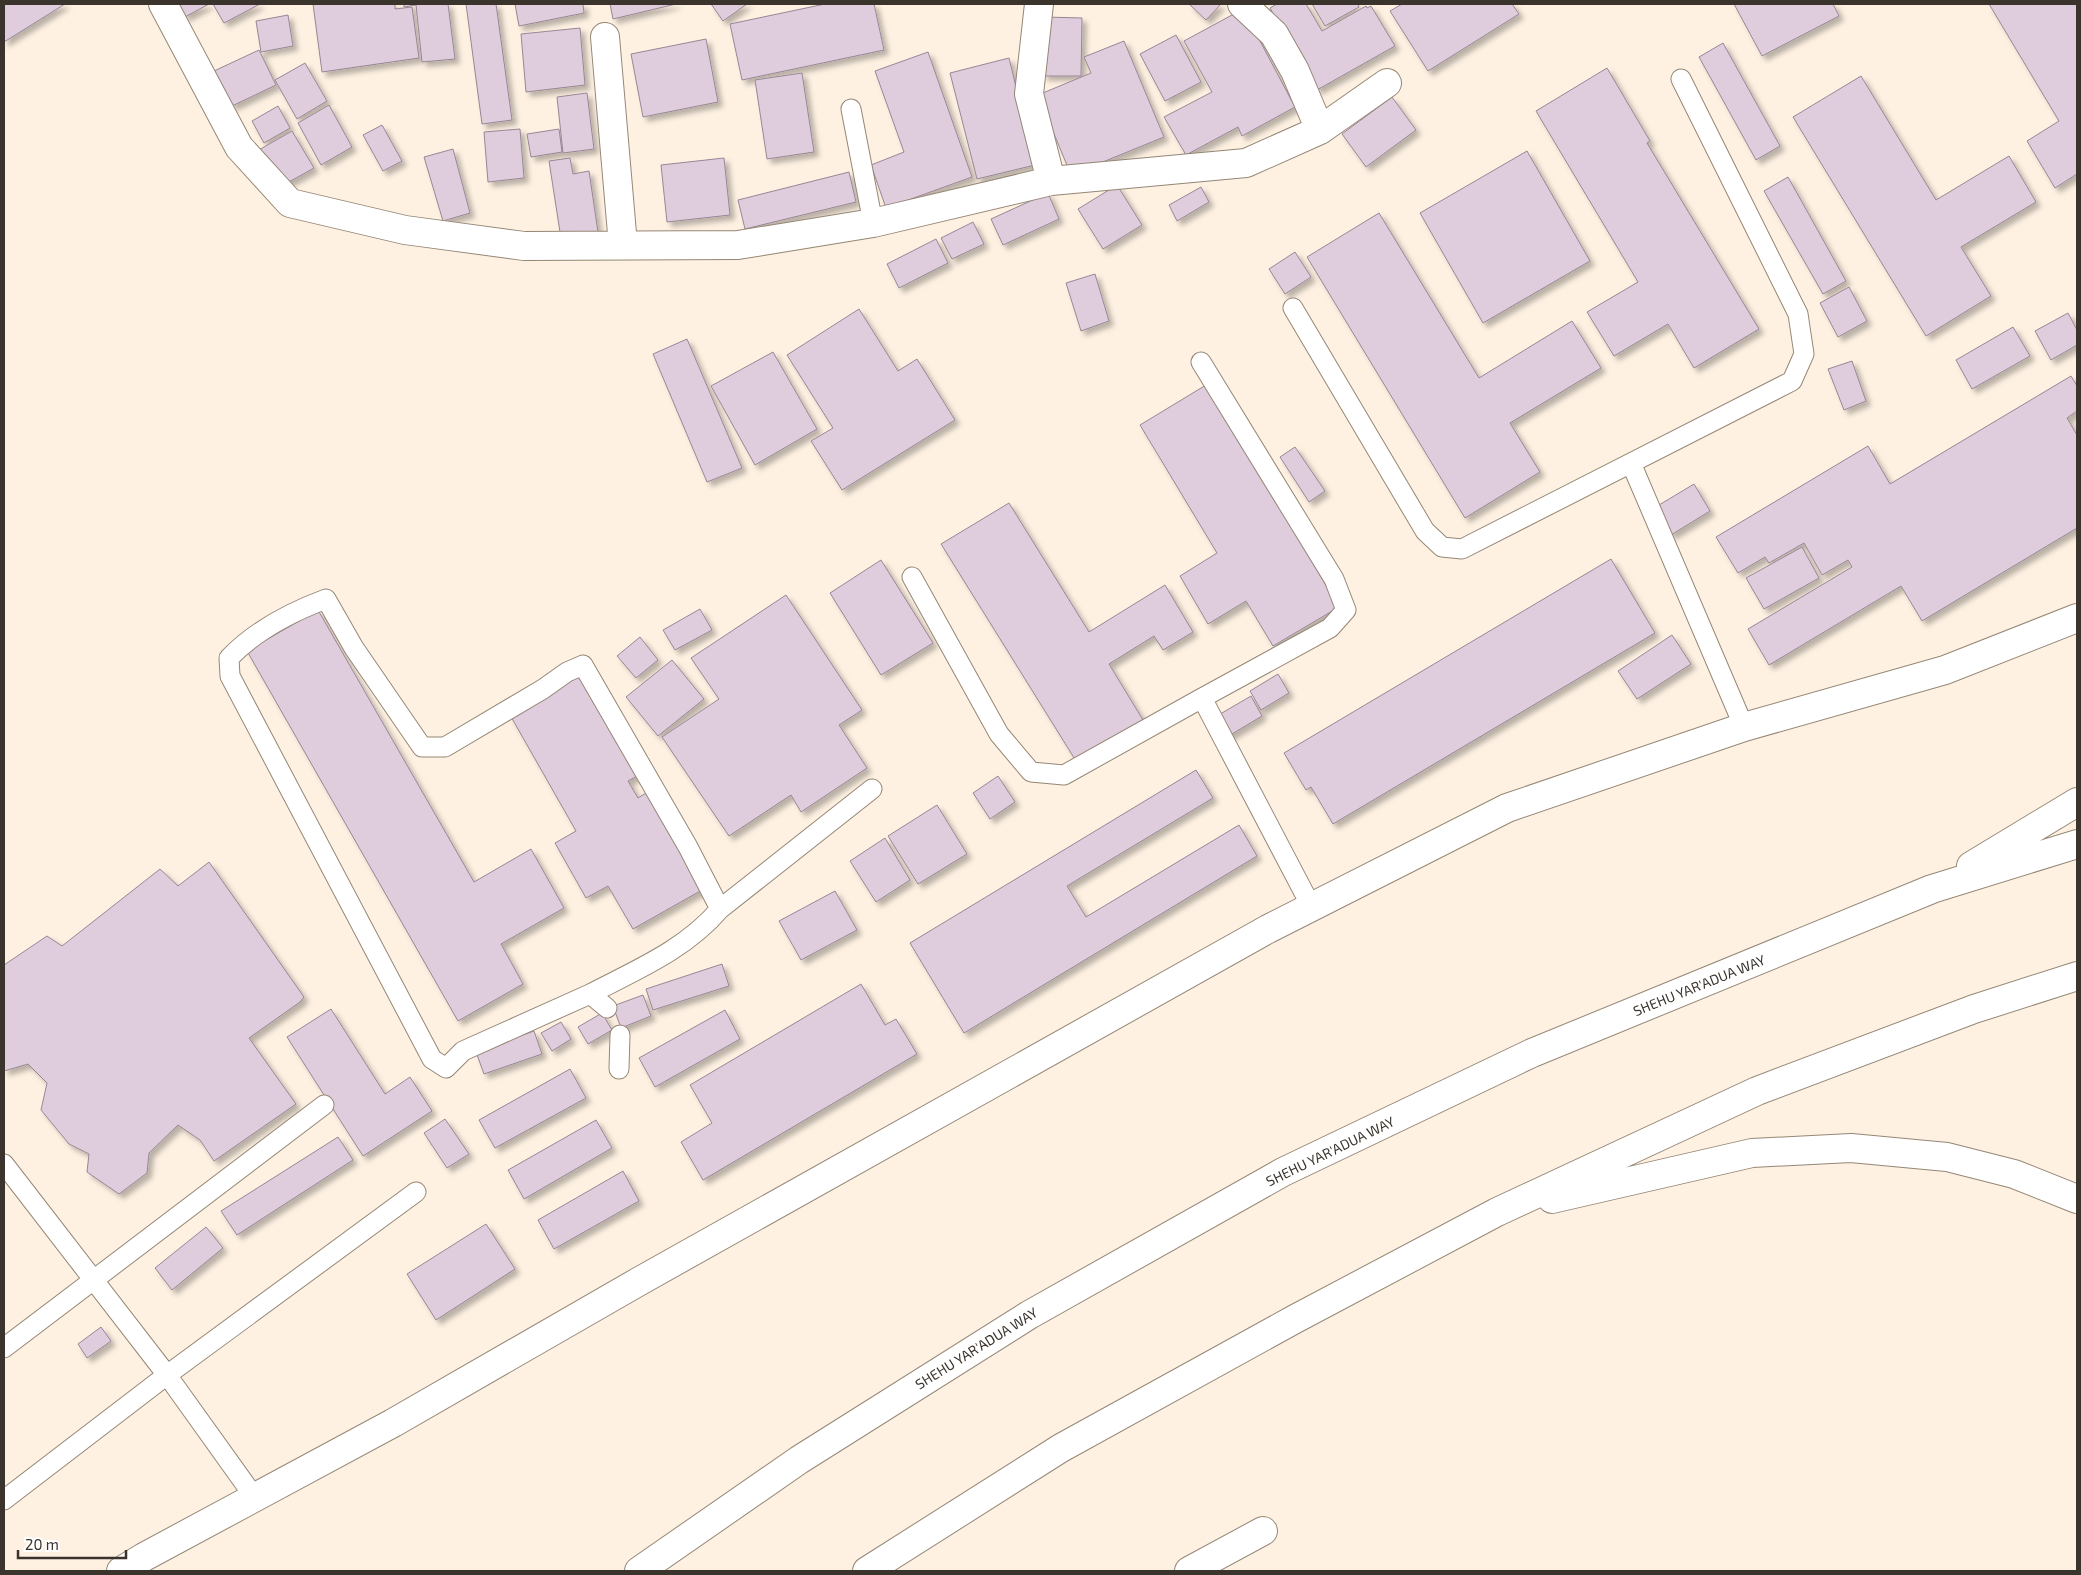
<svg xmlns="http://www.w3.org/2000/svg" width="2081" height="1575" font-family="'Exo 2',sans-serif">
	<defs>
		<filter id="shadow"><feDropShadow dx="4.5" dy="4.5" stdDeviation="2.5" flood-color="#0004"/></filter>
	</defs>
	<rect width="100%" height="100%" fill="#fef1e2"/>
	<path fill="#dfccdc" stroke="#988695" filter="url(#shadow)" d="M 4,4 L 65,4 L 4,42 Z
		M 178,4 L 209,4 L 185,17 Z
		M 213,4 L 260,4 L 224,23 Z
		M 313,4 L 395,4 L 395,9 L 412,7 L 419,58 L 322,72 Z
		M 404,4 L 448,4 L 455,59 L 422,62 L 416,5 L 404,7 Z
		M 466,4 L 496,4 L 512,120 L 482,124 Z
		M 515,4 L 583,4 L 584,13 L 519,26 Z
		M 610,4 L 676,4 L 613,19 Z
		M 711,4 L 747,4 L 723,21 Z
		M 825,4 L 874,4 L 884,50 L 742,80 L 730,24 Z
		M 1189,4 L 1221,4 L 1206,20 Z
		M 1277,4 L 1306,4 L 1322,31 L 1366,6 L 1367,8 L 1371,6 L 1395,46 L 1317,90 L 1270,8 Z
		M 1312,4 L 1358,4 L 1359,7 L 1325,26 Z
		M 1402,4 L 1512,4 L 1519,14 L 1428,71 L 1390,11 Z
		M 1734,4 L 1833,4 L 1839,16 L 1762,56 Z
		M 1989,4 L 2077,4 L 2077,174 L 2055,188 L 2027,141 L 2059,121 Z
		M 1243,9 L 1295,107 L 1242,136 L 1238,127 L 1186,155 L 1164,117 L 1212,92 L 1184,41 Z
		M 288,15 L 293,46 L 261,52 L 256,21 Z
		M 1045,17 L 1082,18 L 1081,76 L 1043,76 Z
		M 580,28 L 585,85 L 526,92 L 521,34 Z
		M 1176,35 L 1201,82 L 1165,101 L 1140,54 Z
		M 706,39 L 718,102 L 643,117 L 631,54 Z
		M 1124,41 L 1164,137 L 1071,175 L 1038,95 L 1091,73 L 1084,57 Z
		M 1723,43 L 1780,146 L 1756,160 L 1699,57 Z
		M 259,50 L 276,85 L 232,106 L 214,71 Z
		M 928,52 L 972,177 L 886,208 L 871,165 L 904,152 L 875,71 Z
		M 1009,58 L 1035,165 L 977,179 L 950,73 Z
		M 305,63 L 327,101 L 297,119 L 275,80 Z
		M 1607,68 L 1650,141 L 1647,143 L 1759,329 L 1694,368 L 1668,324 L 1614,356 L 1587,312 L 1638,282 L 1536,111 Z
		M 802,73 L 814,152 L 767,159 L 755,80 Z
		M 1861,76 L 1936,200 L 2009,156 L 2036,202 L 1961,247 L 1991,296 L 1926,336 L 1793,117 Z
		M 587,93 L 594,149 L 563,153 L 557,97 Z
		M 1392,97 L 1416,130 L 1366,167 L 1342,134 Z
		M 329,105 L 352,147 L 321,165 L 298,123 Z
		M 278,106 L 290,128 L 264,143 L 252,121 Z
		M 382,125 L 402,161 L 383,171 L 363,135 Z
		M 520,129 L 524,178 L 488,182 L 484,132 Z
		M 559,129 L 562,152 L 531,157 L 527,134 Z
		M 292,131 L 314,168 L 278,188 L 257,151 Z
		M 453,149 L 470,213 L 443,221 L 424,157 Z
		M 1527,151 L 1590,261 L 1483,323 L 1420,213 Z
		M 570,158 L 573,174 L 589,171 L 599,239 L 562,245 L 549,161 Z
		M 724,158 L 730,215 L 667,222 L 661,165 Z
		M 849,172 L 856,202 L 745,229 L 738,200 Z
		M 1788,177 L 1846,281 L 1823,294 L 1764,191 Z
		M 1117,185 L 1142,225 L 1103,249 L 1078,209 Z
		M 1201,187 L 1209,202 L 1177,221 L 1169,205 Z
		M 1048,193 L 1059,219 L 1003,245 L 991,219 Z
		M 1379,213 L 1479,378 L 1572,321 L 1601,368 L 1510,423 L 1540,472 L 1465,518 L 1307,257 Z
		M 973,222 L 984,244 L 952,259 L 941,238 Z
		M 936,239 L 948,263 L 899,288 L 887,264 Z
		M 1295,252 L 1311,277 L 1285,294 L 1269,269 Z
		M 1095,274 L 1109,321 L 1081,331 L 1066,283 Z
		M 1849,287 L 1867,321 L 1838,337 L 1820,303 Z
		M 859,309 L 898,371 L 917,359 L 955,420 L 842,490 L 811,441 L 833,428 L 787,355 Z
		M 2068,313 L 2077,330 L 2077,345 L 2051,360 L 2035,331 Z
		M 2013,327 L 2030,356 L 1972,389 L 1956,360 Z
		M 687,339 L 742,468 L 707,482 L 653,354 Z
		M 773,352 L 817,429 L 755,465 L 711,386 Z
		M 1852,361 L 1866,401 L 1844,410 L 1828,369 Z
		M 2071,376 L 2077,386 L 2077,411 L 2067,418 L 2077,435 L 2077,528 L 1922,621 L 1901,586 L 1769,665 L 1748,629 L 1852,567 L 1848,560 L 1822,575 L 1804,543 L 1769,563 L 1765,557 L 1738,573 L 1716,537 L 1868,446 L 1890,484 Z
		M 1206,385 L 1339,607 L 1273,646 L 1246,601 L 1208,624 L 1180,576 L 1217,553 L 1140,425 Z
		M 1295,447 L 1325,491 L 1309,502 L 1280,457 Z
		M 1694,484 L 1710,511 L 1671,535 L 1654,508 Z
		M 1009,503 L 1089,632 L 1165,585 L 1193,632 L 1163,650 L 1154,636 L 1109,664 L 1143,720 L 1076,761 L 941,544 Z
		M 1802,547 L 1819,578 L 1764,609 L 1746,578 Z
		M 1611,559 L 1655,633 L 1333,824 L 1311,787 L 1306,790 L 1284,753 Z
		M 881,560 L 933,643 L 881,675 L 830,593 Z
		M 786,595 L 862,710 L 839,725 L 867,768 L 801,812 L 791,795 L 729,836 L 662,737 L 719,699 L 691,658 Z
		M 700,609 L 712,630 L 675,650 L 663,630 Z
		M 318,610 L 474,882 L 531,849 L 564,908 L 501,944 L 523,984 L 458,1021 L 247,651 Z
		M 1672,635 L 1691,664 L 1637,699 L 1618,671 Z
		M 640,637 L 658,660 L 636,678 L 617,656 Z
		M 672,660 L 704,699 L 658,736 L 626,697 Z
		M 1278,674 L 1289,693 L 1261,710 L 1250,691 Z
		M 580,676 L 637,776 L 628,781 L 638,798 L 646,793 L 702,890 L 633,929 L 608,886 L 586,898 L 555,843 L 576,831 L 510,715 Z
		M 1251,696 L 1262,716 L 1227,737 L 1215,717 Z
		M 1196,770 L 1213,798 L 1067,886 L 1086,917 L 1239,825 L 1257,856 L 964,1033 L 910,943 Z
		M 998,776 L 1015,802 L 990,819 L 973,793 Z
		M 937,805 L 967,854 L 918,884 L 888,836 Z
		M 885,838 L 910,880 L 876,902 L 850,861 Z
		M 209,862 L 304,997 L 300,1002 L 249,1038 L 296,1104 L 214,1161 L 200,1140 L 178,1125 L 149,1153 L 147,1173 L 119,1194 L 87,1172 L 89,1154 L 69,1144 L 41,1110 L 47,1083 L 28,1064 L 4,1071 L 4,965 L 47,936 L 62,946 L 160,869 L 178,886 Z
		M 835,891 L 857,930 L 801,960 L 779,921 Z
		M 722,964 L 729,986 L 653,1010 L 646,989 Z
		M 861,984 L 885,1025 L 896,1019 L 917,1054 L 703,1180 L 681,1142 L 712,1123 L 690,1085 Z
		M 643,995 L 651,1016 L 621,1028 L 613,1006 Z
		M 331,1009 L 385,1094 L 410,1077 L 432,1111 L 363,1156 L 287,1037 Z
		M 725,1010 L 740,1039 L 655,1087 L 639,1058 Z
		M 602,1013 L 612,1030 L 588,1044 L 578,1027 Z
		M 561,1022 L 571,1039 L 552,1051 L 541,1033 Z
		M 534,1031 L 542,1054 L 484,1074 L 476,1052 Z
		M 570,1069 L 586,1098 L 495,1148 L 479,1120 Z
		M 445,1119 L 469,1154 L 447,1168 L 424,1133 Z
		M 596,1120 L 612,1148 L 524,1199 L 508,1170 Z
		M 338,1137 L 353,1160 L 237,1235 L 221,1211 Z
		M 623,1171 L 639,1201 L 554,1249 L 538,1220 Z
		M 486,1224 L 515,1269 L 436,1320 L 407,1274 Z
		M 206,1227 L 223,1248 L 172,1290 L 155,1268 Z
		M 101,1327 L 111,1341 L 87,1358 L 78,1344 Z"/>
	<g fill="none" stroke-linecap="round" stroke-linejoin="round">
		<g stroke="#958775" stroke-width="21">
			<path id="service" d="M 851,109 L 873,223
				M 1293,308 L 1425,531 L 1442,547 L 1462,549 L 1792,381 L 1804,354 L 1798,314 L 1681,79
				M 1201,362 L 1334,579 L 1346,610 L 1330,628 L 1202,698 L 1311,906
				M 1631,463 L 1744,727
				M 912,577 L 999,734 L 1031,772 L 1064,775 L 1202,698
				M 720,909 L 872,789
				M 590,994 L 463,1051 L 446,1068 L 432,1059 L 230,676 L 229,658 C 255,631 291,612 326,599 L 354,648 L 422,747 L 445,747 L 543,689 L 567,672 L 583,665 L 688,847 L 720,909 C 685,950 636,970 590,994 L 607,1008
				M 619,1069 L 620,1035
				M 4,1164 L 167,1375 L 255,1498
				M 4,1348 L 324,1105
				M 4,1500 L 167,1375 L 416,1192"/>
		</g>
		<g stroke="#958775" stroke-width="30">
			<path id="minor" d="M 163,4 L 239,147 L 290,203 L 405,230 L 524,246 L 738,245 L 873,223 L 1051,181 L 1029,94 L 1039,4
				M 1242,4 L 1274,34 L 1295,71 L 1320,130
				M 605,37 L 623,245
				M 1051,181 L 1246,163 L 1320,130 L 1387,83
				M 121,1571 L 144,1557 L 393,1423 L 638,1282 L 1268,929 L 1507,808 L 1744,727 L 1945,670 L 2077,618
				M 1189,1571 L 1263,1531"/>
		</g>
		<g stroke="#958775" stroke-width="30">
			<path id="motorway" d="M 1971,866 L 2077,802
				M 1552,1199 L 1752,1153 L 1851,1148 L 1947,1157 L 2014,1174 L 2077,1199
				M 639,1571 L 799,1460 L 1029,1315 L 1283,1172 L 1532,1053 L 1932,889 L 2077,844
				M 867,1571 L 1061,1448 L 1295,1319 L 1497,1212 L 1757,1091 L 1974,1009 L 2077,976"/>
		</g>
		<use href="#service" stroke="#fff" stroke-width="19"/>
		<use href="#minor" stroke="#fff" stroke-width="28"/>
		<use href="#motorway" stroke="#fff" stroke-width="28"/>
	</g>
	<g text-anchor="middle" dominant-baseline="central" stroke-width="5" stroke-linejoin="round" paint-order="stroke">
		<g font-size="14" fill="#3b342d" stroke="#fff">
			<text transform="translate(1699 985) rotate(-22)">SHEHU YAR'ADUA WAY</text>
			<text transform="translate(1330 1151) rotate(-26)">SHEHU YAR'ADUA WAY</text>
			<text transform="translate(976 1348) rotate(-32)">SHEHU YAR'ADUA WAY</text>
		</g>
	</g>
	<rect width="2081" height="1575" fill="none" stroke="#3b342d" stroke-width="10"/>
	<path d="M18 1550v8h108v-8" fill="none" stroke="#3b342d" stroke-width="2.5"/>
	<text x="25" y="1550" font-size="15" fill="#3b342d" stroke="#ffffff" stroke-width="4" paint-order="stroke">20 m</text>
</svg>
